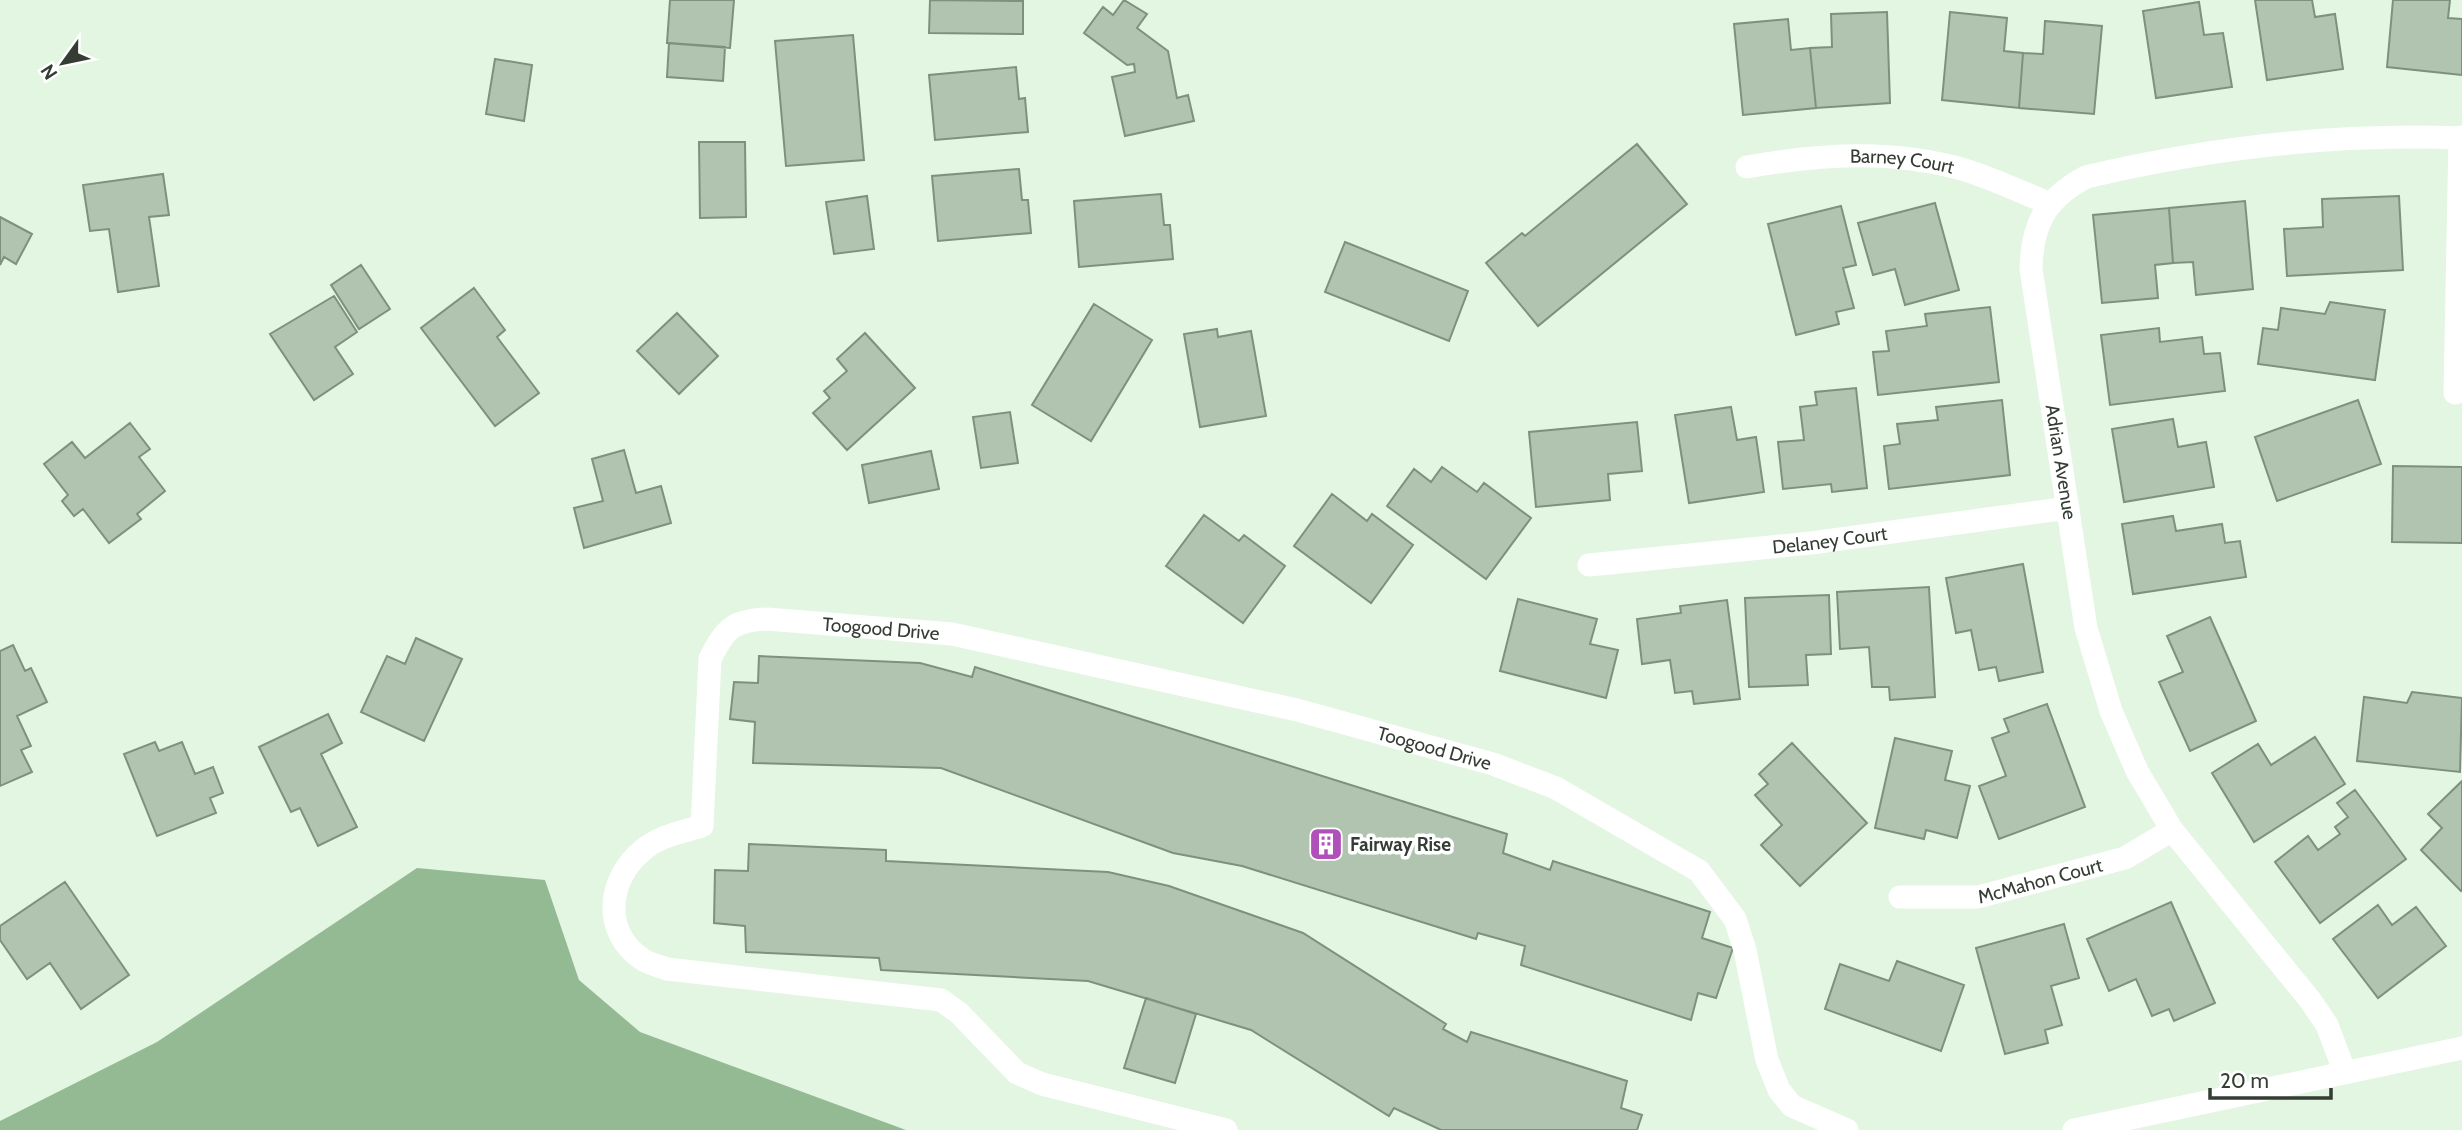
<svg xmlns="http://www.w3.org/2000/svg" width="2462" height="1130" font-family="Cabin,sans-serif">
	<rect width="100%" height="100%" fill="#e2f6e1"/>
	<path fill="#94ba93" d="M 417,868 L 545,880 L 579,980 L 640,1032 L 906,1130 L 0,1130 L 0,1121 L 157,1042 Z"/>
	<path fill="#b0c4af" stroke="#7e917d" stroke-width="2" d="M 670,0 L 734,0 L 730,48 L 667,43 Z
		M 930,0 L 1023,1 L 1023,34 L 929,33 Z
		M 1124,0 L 1147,14 L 1137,28 L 1168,51 L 1177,98 L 1188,95 L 1194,121 L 1125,136 L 1112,77 L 1135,72 L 1134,64 L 1127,65 L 1084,33 L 1103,7 L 1113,15 Z
		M 2255,0 L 2312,0 L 2315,17 L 2335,14 L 2343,69 L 2267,80 Z
		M 2393,0 L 2450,0 L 2448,18 L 2462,19 L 2462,75 L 2387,67 Z
		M 2199,2 L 2204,35 L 2223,33 L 2232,87 L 2156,98 L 2143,11 Z
		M 1887,12 L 1890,103 L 1816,108 L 1810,48 L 1832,47 L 1831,14 Z
		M 1950,12 L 2007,18 L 2004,51 L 2023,53 L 2019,108 L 1942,100 Z
		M 1788,19 L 1791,50 L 1810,48 L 1816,108 L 1743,115 L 1734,24 Z
		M 2045,21 L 2102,26 L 2094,114 L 2019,108 L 2023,53 L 2043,54 Z
		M 853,35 L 864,160 L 786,166 L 775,41 Z
		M 669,43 L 725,47 L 723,81 L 667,77 Z
		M 495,59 L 532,65 L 524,121 L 486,114 Z
		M 1016,67 L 1019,99 L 1025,98 L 1028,132 L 935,140 L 929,75 Z
		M 699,142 L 745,142 L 746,217 L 700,218 Z
		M 1637,144 L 1687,204 L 1538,326 L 1486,263 L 1522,233 L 1525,236 Z
		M 1019,169 L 1022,200 L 1028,200 L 1031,233 L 938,241 L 932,176 Z
		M 163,174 L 169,215 L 149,217 L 159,286 L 118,292 L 109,229 L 90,231 L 83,185 Z
		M 1161,194 L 1164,225 L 1170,225 L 1173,259 L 1079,267 L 1074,201 Z
		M 867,196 L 874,249 L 834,254 L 826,202 Z
		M 2399,196 L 2403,270 L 2287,276 L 2284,229 L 2323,227 L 2322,199 Z
		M 2245,201 L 2253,289 L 2196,295 L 2193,262 L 2173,263 L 2169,208 Z
		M 1935,203 L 1959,290 L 1905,305 L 1895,269 L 1873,275 L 1858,223 Z
		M 1841,206 L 1856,265 L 1843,268 L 1854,308 L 1836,312 L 1839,324 L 1796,335 L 1768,224 Z
		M 2169,208 L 2173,263 L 2155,265 L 2158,298 L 2102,303 L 2093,215 Z
		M 0,217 L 32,234 L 16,264 L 4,257 L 0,265 Z
		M 1345,242 L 1468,291 L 1449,341 L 1325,292 Z
		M 361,265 L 390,309 L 359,329 L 331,285 Z
		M 474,288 L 505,330 L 497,337 L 539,393 L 495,426 L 421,328 Z
		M 334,296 L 357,332 L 335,347 L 353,374 L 314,400 L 270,334 Z
		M 2330,302 L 2385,310 L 2375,380 L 2258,364 L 2263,328 L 2278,330 L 2281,308 L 2325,314 Z
		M 1094,304 L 1152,340 L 1091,441 L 1032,405 Z
		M 1990,307 L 1999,382 L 1878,395 L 1873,352 L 1889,351 L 1886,331 L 1927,326 L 1925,314 Z
		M 677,313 L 718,356 L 679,394 L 637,351 Z
		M 2159,328 L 2160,342 L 2202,337 L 2204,354 L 2220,353 L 2225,391 L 2110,405 L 2101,335 Z
		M 1217,329 L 1218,337 L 1251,331 L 1266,416 L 1200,427 L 1184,334 Z
		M 865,333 L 915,388 L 847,450 L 813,413 L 830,398 L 824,391 L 847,371 L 837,359 Z
		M 1856,388 L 1867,488 L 1832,492 L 1831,484 L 1783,489 L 1778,442 L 1804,440 L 1800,407 L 1817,405 L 1815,392 Z
		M 2002,400 L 2010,475 L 1889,489 L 1884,446 L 1900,444 L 1897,424 L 1938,420 L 1936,407 Z
		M 2358,400 L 2381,464 L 2277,501 L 2255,437 Z
		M 1731,407 L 1737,440 L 1756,437 L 1764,492 L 1689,503 L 1675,415 Z
		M 1010,412 L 1018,463 L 981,468 L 973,417 Z
		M 2173,419 L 2178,447 L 2206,442 L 2214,487 L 2124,502 L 2112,429 Z
		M 1637,422 L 1642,471 L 1608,474 L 1610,500 L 1536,507 L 1529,432 Z
		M 130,423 L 150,449 L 139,457 L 165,491 L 137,514 L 141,519 L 109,543 L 83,509 L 74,516 L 62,501 L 68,495 L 44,464 L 72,442 L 85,458 Z
		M 624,450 L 636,493 L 661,486 L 671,523 L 584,548 L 574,508 L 603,501 L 592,459 Z
		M 931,451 L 939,489 L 869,503 L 862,465 Z
		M 2393,466 L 2462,467 L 2462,543 L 2392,542 Z
		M 1442,467 L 1477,492 L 1484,483 L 1531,518 L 1486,579 L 1387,506 L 1414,469 L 1431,482 Z
		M 1332,494 L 1367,521 L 1372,514 L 1413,545 L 1371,603 L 1294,546 Z
		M 1204,515 L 1239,541 L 1244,535 L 1285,566 L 1243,623 L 1166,566 Z
		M 2173,516 L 2176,531 L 2222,524 L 2225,543 L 2240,541 L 2246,577 L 2133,594 L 2122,524 Z
		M 2023,564 L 2043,672 L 1999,681 L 1996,667 L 1979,670 L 1971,630 L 1956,633 L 1946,578 Z
		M 1929,587 L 1935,697 L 1890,700 L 1889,687 L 1872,687 L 1869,647 L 1840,649 L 1837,592 Z
		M 1829,595 L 1831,654 L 1806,655 L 1808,685 L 1749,687 L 1745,598 Z
		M 1518,599 L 1597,619 L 1590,644 L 1618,650 L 1606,698 L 1500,671 Z
		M 1727,600 L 1740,699 L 1694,704 L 1692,691 L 1675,693 L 1670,660 L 1642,664 L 1637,619 L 1681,613 L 1680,606 Z
		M 2210,617 L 2256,721 L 2190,751 L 2159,682 L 2183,672 L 2167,636 Z
		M 416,638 L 462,659 L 424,741 L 361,712 L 387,656 L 405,664 Z
		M 13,645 L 25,671 L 31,668 L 47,702 L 17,716 L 31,746 L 21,750 L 32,772 L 0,786 L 0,651 Z
		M 759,656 L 920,663 L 972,677 L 975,667 L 1507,834 L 1503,853 L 1550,870 L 1553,861 L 1710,912 L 1702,938 L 1733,948 L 1716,998 L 1698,993 L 1691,1020 L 1521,965 L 1525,946 L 1478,933 L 1476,939 L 1242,866 L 1173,853 L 941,768 L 753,763 L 755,722 L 730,719 L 734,682 L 758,683 Z
		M 2412,692 L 2462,698 L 2460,772 L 2357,761 L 2364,697 L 2407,703 Z
		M 2047,704 L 2085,807 L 1999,839 L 1979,786 L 2006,776 L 1992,738 L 2009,732 L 2004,719 Z
		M 328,714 L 342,743 L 321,754 L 357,827 L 318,846 L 300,808 L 291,812 L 259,747 Z
		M 2315,737 L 2345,784 L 2254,842 L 2212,773 L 2258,744 L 2271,765 Z
		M 1895,738 L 1952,751 L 1945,780 L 1970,786 L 1957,838 L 1926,830 L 1924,839 L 1875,828 Z
		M 155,742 L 159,751 L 182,742 L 195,774 L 213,767 L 223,793 L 210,798 L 216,813 L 157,836 L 124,754 Z
		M 1792,743 L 1867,823 L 1800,886 L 1761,845 L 1782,825 L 1755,795 L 1768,784 L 1759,774 Z
		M 2462,781 L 2462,890 L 2461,891 L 2421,850 L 2442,828 L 2428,814 Z
		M 2355,790 L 2406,859 L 2320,923 L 2275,862 L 2308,836 L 2318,850 L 2340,834 L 2335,827 L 2348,817 L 2337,803 Z
		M 749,844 L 886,850 L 886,861 L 1108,872 L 1169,886 L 1303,933 L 1446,1024 L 1443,1029 L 1467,1042 L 1471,1032 L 1627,1081 L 1621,1108 L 1642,1115 L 1637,1130 L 1441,1130 L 1394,1108 L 1389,1116 L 1251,1030 L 1088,981 L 881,970 L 879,958 L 746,952 L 745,926 L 714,923 L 715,870 L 748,871 Z
		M 65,882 L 129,975 L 81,1009 L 50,963 L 27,979 L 0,940 L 0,926 Z
		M 2171,902 L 2215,1003 L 2174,1021 L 2169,1009 L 2152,1016 L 2136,979 L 2109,991 L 2087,939 Z
		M 2378,905 L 2392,925 L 2416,907 L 2446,946 L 2378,998 L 2333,939 Z
		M 2064,924 L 2079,978 L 2051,986 L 2062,1025 L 2045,1030 L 2048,1043 L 2005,1054 L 1976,948 Z
		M 1897,961 L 1964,985 L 1941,1051 L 1825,1009 L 1840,964 L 1889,981 Z
		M 1146,998 L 1196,1014 L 1175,1083 L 1124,1068 Z"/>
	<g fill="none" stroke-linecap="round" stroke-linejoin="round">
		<g stroke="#fff" stroke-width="23">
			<path id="s1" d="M 1747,167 C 1820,154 1892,149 1965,170 C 1994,179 2023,193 2051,204"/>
			<path d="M 2455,393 L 2460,137"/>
			<path id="s2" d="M 1589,565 L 1811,543 L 2068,508"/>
			<path id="s3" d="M 1900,897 L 1978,897 L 2125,858 L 2172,830"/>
			<path d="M 2345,1073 L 2327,1025 L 2310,1000 L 2172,830 L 2137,771 L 2111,711 L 2086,628 L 2031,269 C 2032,224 2045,199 2086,177 C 2209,148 2336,133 2462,138"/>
			<path id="s4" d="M 1226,1130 L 1042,1084 L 1017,1073 L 959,1013 L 941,1000 L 667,969 C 659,966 649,964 642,959 C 602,932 607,879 643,850 C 659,836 682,832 702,826 L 710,659 C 725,629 733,620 767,619 L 952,634 L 1297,710 L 1493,764 L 1556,788 L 1699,871 L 1735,919 L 1745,950 L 1767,1060 L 1779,1090 L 1792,1106 L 1847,1130"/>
			<path d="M 2074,1130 L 2462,1048"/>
		</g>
	</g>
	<defs>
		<g id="building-square" transform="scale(1.75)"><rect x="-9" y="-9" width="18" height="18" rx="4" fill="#b051b9" stroke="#fff"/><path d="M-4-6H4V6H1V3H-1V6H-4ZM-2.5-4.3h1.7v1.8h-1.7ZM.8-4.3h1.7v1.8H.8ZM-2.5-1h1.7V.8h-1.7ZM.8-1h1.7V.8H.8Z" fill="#fff"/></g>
	</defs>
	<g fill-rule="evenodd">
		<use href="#building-square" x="1326" y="844"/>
	</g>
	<g text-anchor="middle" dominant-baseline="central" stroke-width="7" stroke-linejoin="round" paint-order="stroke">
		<g font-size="19" fill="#343c34" stroke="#fff">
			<text stroke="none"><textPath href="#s1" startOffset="156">Barney Court</textPath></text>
			<text transform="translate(2061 462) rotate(81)">Adrian Avenue</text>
			<text stroke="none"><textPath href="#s2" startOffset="242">Delaney Court</textPath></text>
			<text stroke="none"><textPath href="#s4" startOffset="1174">Toogood Drive</textPath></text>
			<text stroke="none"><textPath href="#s4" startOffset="1741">Toogood Drive</textPath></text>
			<text stroke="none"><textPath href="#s3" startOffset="142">McMahon Court</textPath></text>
		</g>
		<g font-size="19" font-weight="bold" fill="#343c34" stroke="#fff" text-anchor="start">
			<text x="1350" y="844">Fairway Rise</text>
		</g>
	</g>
	<g transform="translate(63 63) rotate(237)" stroke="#ffffff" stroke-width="5" paint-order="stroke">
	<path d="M0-5L12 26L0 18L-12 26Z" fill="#343c34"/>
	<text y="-10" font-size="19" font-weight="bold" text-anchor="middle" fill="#343c34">N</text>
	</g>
	<path d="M2210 1088v10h121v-10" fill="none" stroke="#343c34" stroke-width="3.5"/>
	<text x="2220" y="1088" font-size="21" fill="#343c34" stroke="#ffffff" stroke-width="5" paint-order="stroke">20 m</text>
</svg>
